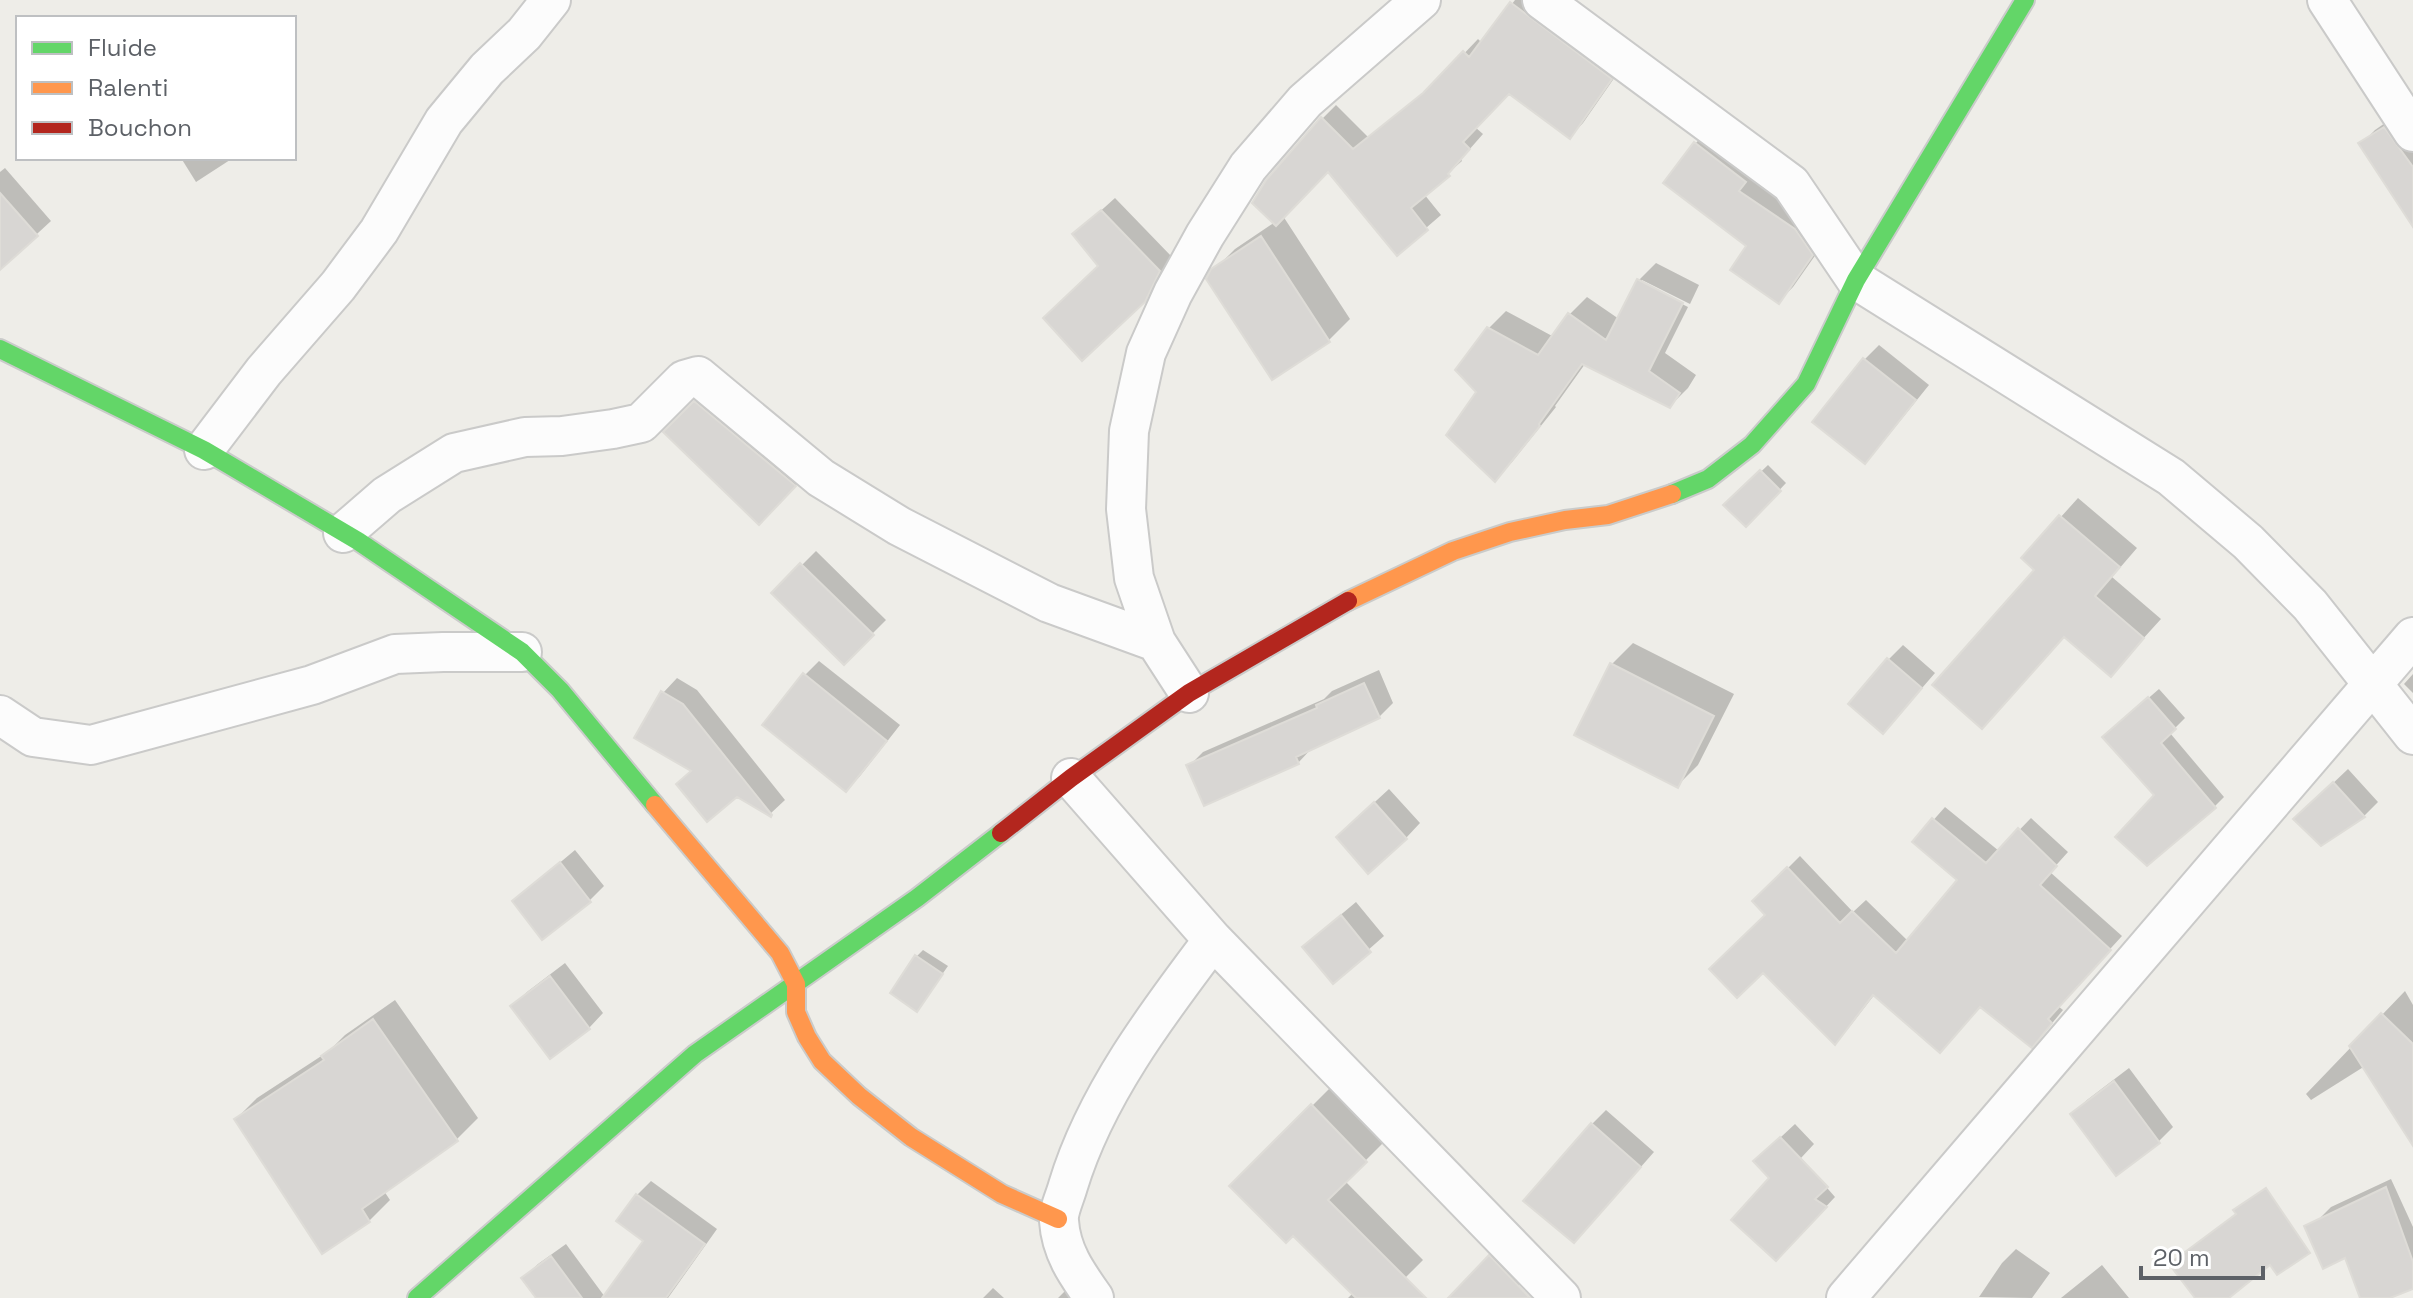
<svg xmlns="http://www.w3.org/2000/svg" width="2413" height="1298" font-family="'Space Grotesk',sans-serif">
	<rect width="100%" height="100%" fill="#eeede8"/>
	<path fill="#0003" d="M 1515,0 L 1540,0 L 1624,64 L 1583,123 L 1570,137 L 1509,92 L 1475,127 L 1483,134 L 1461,159 L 1462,161 L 1424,194 L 1441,215 L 1397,253 L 1329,169 L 1283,216 L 1350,319 L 1329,340 L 1213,271 L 1235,249 L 1275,222 L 1322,119 L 1336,105 L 1368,137 L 1437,82 L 1478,39 L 1482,43 Z
		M 2398,114 L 2413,134 L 2413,203 L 2361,144 L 2375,130 Z
		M 1709,129 L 1809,215 L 1826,240 L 1793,287 L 1779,301 L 1695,144 Z
		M 181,158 L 233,158 L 196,182 Z
		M 5,168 L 51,221 L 0,268 L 0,172 Z
		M 1115,198 L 1172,257 L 1157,287 L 1143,301 L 1100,266 L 1075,234 Z
		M 1656,263 L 1699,285 L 1690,304 L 1642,280 L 1642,284 L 1688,307 L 1665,353 L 1696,375 L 1688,388 L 1670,406 L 1585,364 L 1555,406 L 1556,407 L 1512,462 L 1495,479 L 1478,391 L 1489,328 L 1506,311 L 1554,337 L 1570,314 L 1587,297 L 1619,319 L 1638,281 Z
		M 1879,345 L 1929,385 L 1879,447 L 1865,461 L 1815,421 L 1865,359 Z
		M 716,382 L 816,464 L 780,501 L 666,432 Z
		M 1768,465 L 1786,483 L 1746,525 L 1726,505 Z
		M 2078,498 L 2137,548 L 2112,577 L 2161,619 L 2111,674 L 2065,635 L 2037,570 L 2024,558 Z
		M 816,551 L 886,620 L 844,662 L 774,593 Z
		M 1633,643 L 1734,694 L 1698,765 L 1677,786 L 1612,664 Z
		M 1903,645 L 1935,673 L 1897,717 L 1889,659 Z
		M 819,661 L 900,725 L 860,776 L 846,790 L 805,675 Z
		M 1379,670 L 1393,703 L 1379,717 L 1312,748 L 1298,763 L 1189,766 L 1203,752 L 1324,699 L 1332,691 Z
		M 2413,674 L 2413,693 L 2404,684 Z
		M 677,678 L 697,690 L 785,800 L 770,814 L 693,770 L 663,693 Z
		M 2159,689 L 2185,718 L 2170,733 L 2224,797 L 2214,807 L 2157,795 L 2115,727 Z
		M 2348,769 L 2378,802 L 2364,816 L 2310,805 Z
		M 1389,789 L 1420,823 L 1406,838 L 1352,823 Z
		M 1945,807 L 1999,851 L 2031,818 L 2068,852 L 2050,872 L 2122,936 L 2058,1006 L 2063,1010 L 2044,1033 L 1981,1005 L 1875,994 L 1847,1030 L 1835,1042 L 1768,914 L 1755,901 L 1800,856 L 1853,912 L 1866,900 L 1908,941 L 1960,879 L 1915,841 Z
		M 575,850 L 604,886 L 590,900 L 542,937 L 514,901 Z
		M 1356,902 L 1384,936 L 1333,981 L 1319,933 Z
		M 923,950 L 948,966 L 917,1010 L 916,957 Z
		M 565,963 L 603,1013 L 589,1028 L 513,1006 L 527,992 Z
		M 2405,991 L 2413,1005 L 2413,1142 L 2365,1066 L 2311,1100 L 2306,1094 Z
		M 395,1000 L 478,1118 L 457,1139 L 384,1191 L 390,1200 L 369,1221 L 236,1119 L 257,1098 L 329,1051 L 345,1035 Z
		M 2129,1068 L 2173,1127 L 2159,1141 L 2117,1173 L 2073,1114 L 2087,1100 Z
		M 1330,1088 L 1383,1143 L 1345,1181 L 1423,1260 L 1385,1298 L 1348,1298 L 1353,1293 L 1293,1233 L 1232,1186 Z
		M 1606,1110 L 1654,1152 L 1588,1227 L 1592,1124 Z
		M 1795,1124 L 1814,1144 L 1801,1158 L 1835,1197 L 1790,1245 L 1770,1147 Z
		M 2391,1179 L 2413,1227 L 2413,1287 L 2384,1298 L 2362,1298 L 2346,1256 L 2317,1221 L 2331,1207 Z
		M 651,1181 L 717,1229 L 668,1298 L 539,1298 L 524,1278 L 538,1264 L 566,1244 L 605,1297 L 646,1241 L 637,1195 Z
		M 1504,1243 L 1532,1271 L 1506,1298 L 1451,1298 Z
		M 2016,1249 L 2050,1273 L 2032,1298 L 1979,1297 L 2002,1263 Z
		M 2102,1265 L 2129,1298 L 2061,1298 Z
		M 1073,1283 L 1090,1298 L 1058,1298 Z
		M 993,1288 L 1004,1298 L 983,1298 Z"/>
	<path fill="#d8d6d3" stroke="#dedcd7" stroke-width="2" d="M 1510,2 L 1612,79 L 1570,139 L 1509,94 L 1463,142 L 1470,149 L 1448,174 L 1450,176 L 1411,208 L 1428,230 L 1397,256 L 1328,172 L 1276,226 L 1252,203 L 1266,180 L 1321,117 L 1353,149 L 1423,93 L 1463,51 L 1469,57 Z
		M 2384,127 L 2413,167 L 2413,227 L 2358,143 Z
		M 1694,142 L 1746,182 L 1739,191 L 1795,229 L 1813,255 L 1779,304 L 1730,270 L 1746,246 L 1663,183 Z
		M 0,193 L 38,236 L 0,270 Z
		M 1101,210 L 1160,271 L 1145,302 L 1082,361 L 1043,318 L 1098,266 L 1072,234 Z
		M 1261,236 L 1330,342 L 1272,380 L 1206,279 L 1211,269 Z
		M 1637,279 L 1683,303 L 1649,371 L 1680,393 L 1670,408 L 1582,364 L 1539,424 L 1540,426 L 1495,482 L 1446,435 L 1476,392 L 1455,370 L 1487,327 L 1538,355 L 1568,313 L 1606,340 Z
		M 1863,358 L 1916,400 L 1865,464 L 1812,422 Z
		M 694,401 L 796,486 L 759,525 L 663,432 Z
		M 1760,470 L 1781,491 L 1746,527 L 1723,505 Z
		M 2059,515 L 2120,567 L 2095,596 L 2144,638 L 2111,677 L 2064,637 L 1982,729 L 1932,685 L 2034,570 L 2021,558 Z
		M 800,563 L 874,635 L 844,665 L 771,593 Z
		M 1887,658 L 1922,688 L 1883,734 L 1848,704 Z
		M 1610,663 L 1714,716 L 1678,788 L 1574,735 Z
		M 803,673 L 887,741 L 846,792 L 762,725 Z
		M 1364,683 L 1380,718 L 1296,757 L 1299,764 L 1204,806 L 1186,765 L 1317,708 L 1316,705 Z
		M 661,691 L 683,704 L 772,815 L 771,817 L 737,797 L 707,822 L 676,784 L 691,771 L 634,738 Z
		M 2148,697 L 2176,729 L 2161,743 L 2216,808 L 2147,866 L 2115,837 L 2154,795 L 2102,737 Z
		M 2333,782 L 2365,817 L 2321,846 L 2293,819 Z
		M 1374,802 L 1407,839 L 1368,874 L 1336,837 Z
		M 1932,818 L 1986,863 L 2018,828 L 2057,866 L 2040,885 L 2111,950 L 2048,1019 L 2052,1023 L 2032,1048 L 1980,1007 L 1940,1053 L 1873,995 L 1835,1045 L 1763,973 L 1737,998 L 1709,969 L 1765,915 L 1752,901 L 1787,867 L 1840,923 L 1852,911 L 1896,953 L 1957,880 L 1912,842 Z
		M 560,862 L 591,902 L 542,940 L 512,901 Z
		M 1341,915 L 1371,952 L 1333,984 L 1302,947 Z
		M 915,955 L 943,974 L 917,1012 L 890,993 Z
		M 550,976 L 590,1029 L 550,1059 L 510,1006 Z
		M 2381,1013 L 2413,1044 L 2413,1146 L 2349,1046 Z
		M 373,1019 L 458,1141 L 362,1209 L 370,1222 L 322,1254 L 234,1119 L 324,1060 L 321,1056 Z
		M 2114,1081 L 2160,1143 L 2116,1176 L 2070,1114 Z
		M 1311,1104 L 1367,1162 L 1328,1200 L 1426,1298 L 1356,1298 L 1293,1236 L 1286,1243 L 1229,1186 Z
		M 1591,1123 L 1641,1167 L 1574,1243 L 1523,1201 Z
		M 1780,1137 L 1828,1187 L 1815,1199 L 1827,1207 L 1776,1261 L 1731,1220 L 1769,1178 L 1753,1161 Z
		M 2386,1187 L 2413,1262 L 2413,1289 L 2390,1298 L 2360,1298 L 2345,1258 L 2323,1269 L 2304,1226 Z
		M 2266,1188 L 2310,1253 L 2277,1275 L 2270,1265 L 2229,1298 L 2195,1298 L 2169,1264 L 2236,1214 L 2233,1210 Z
		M 636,1194 L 705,1244 L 666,1298 L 602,1298 L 643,1241 L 616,1221 Z
		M 1489,1255 L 1530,1298 L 1448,1298 Z
		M 551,1256 L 582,1298 L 536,1298 L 521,1278 Z"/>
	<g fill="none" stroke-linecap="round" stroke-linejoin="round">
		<g stroke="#cacac9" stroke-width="42">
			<path id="street" d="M 1542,0 L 1791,184 L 1856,280 L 2171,477 L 2248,542 L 2310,605 L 2413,735
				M 2327,0 L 2413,132
				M 204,450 L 264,371 L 338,286 L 379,231 L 444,121 L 487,69 L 524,34 L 551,0
				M 343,533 L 387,495 L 454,453 L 525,437 L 562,436 L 613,429 L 641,423 L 684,380 L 698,376 L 821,478 L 899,526 L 1049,603 L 1156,642
				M 1189,693 L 1156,642 L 1134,578 L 1126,509 L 1129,431 L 1146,353 L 1173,293 L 1205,235 L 1248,167 L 1305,101 L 1421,0
				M 0,715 L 33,737 L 91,745 L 312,685 L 395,654 L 443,652 L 522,652
				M 1071,778 L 1213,940 L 1561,1298
				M 1094,1298 C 1077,1274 1061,1252 1059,1221 C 1058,1211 1065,1197 1068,1186 C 1095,1096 1157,1014 1213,940
				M 1846,1298 L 2413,637"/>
		</g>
		<g stroke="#cacbca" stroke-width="22">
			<path id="fast" d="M 0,349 L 204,450 L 358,541 L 522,652 L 560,690 L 655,805
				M 1672,494 L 1708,479 L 1752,445 L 1806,384 L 1856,280 L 2025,0
				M 417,1298 L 695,1054 L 917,898 L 1001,833"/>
		</g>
		<g stroke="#cacbca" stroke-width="22">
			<path id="slow" d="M 1348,601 L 1453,551 L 1510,532 L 1565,520 L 1608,515 L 1672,494
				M 655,805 L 780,953 L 796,984 L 796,1012 L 807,1037 L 822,1061 L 859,1096 L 911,1137 L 1002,1194 L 1058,1219"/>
		</g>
		<g stroke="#cacbca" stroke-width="22">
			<path id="jam" d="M 1001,833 L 1071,778 L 1189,693 L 1348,601"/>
		</g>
		<use href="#street" stroke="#fcfcfc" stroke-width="38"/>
		<use href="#fast" stroke="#63d668" stroke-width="18"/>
		<use href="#slow" stroke="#ff974d" stroke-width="18"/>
		<use href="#jam" stroke="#b3261e" stroke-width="18"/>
	</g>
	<rect x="16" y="16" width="280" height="144" fill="#ffffff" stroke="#bec0c2" stroke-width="2"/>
	<rect x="32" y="42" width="40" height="12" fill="#63d668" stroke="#bec0c2" stroke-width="2"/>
	<text x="88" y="56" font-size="24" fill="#5d6167">Fluide</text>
	<rect x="32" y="82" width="40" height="12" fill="#ff974d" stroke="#bec0c2" stroke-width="2"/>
	<text x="88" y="96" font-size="24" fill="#5d6167">Ralenti</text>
	<rect x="32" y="122" width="40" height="12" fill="#b3261e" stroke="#bec0c2" stroke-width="2"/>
	<text x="88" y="136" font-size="24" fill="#5d6167">Bouchon</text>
	<path d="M2141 1266v12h122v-12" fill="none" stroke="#5d6167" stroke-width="4"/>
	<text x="2153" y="1266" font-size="24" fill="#5d6167" stroke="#ffffff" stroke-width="6" paint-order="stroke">20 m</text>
</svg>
